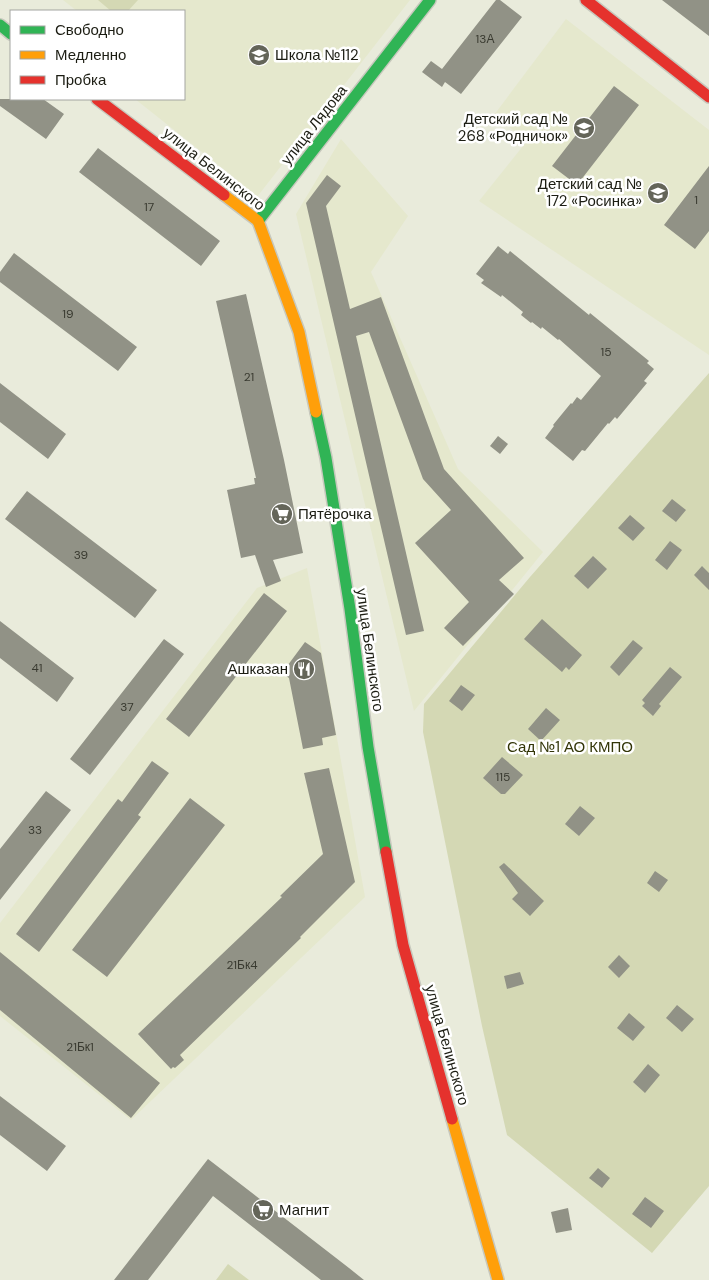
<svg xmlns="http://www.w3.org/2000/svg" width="709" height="1280" font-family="'DM Sans',sans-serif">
	<rect width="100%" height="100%" fill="#e9ebdb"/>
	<path fill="#e5e8cd" d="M 63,0 L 410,0 L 257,197 L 236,181 L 236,179 L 135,99 L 184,99 L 184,11 L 77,11 Z
		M 566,19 L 709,130 L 709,355 L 479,201 L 527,141 L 494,115 Z
		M 341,139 L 408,216 L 371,272 L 458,469 L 543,552 L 414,711 L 296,214 Z
		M 307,568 L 365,897 L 131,1120 L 0,1016 L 0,923 L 257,588 Z"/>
	<path fill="#d4d8b4" d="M 98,0 L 138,0 L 128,11 L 111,11 Z
		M 709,373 L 709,1186 L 652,1253 L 507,1135 L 482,1026 L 423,732 L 424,704 L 530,577 Z
		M 228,1264 L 249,1280 L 216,1280 Z"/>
	<path fill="#919286" d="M 496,0 L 500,0 L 522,17 L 461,94 L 445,82 L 442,87 L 422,72 L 431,61 L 442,69 Z
		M 662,0 L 709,0 L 709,36 Z
		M 614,86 L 639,105 L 577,185 L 552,166 Z
		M 0,99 L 43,99 L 64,114 L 46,139 L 0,106 Z
		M 98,148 L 220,241 L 201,266 L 79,172 Z
		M 709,166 L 709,231 L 695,249 L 664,225 Z
		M 327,175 L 341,186 L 326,206 L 350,309 L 381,297 L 444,469 L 524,558 L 499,580 L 514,594 L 463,646 L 444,628 L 469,602 L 415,543 L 451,510 L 423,479 L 369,332 L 356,336 L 424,631 L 406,635 L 306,203 Z
		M 498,246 L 508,254 L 510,251 L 589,315 L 590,313 L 649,361 L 647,363 L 654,369 L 644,381 L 647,383 L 617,419 L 615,417 L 609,424 L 608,423 L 585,451 L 582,450 L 573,461 L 545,438 L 554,426 L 553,425 L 571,403 L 572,404 L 577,397 L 581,400 L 601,376 L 559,339 L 558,340 L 542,327 L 541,329 L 532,322 L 531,323 L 521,315 L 523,312 L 502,295 L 501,297 L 481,283 L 484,280 L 476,274 Z
		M 14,253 L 137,347 L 118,371 L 0,282 L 0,272 Z
		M 246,294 L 284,460 L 303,553 L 273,560 L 281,581 L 266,587 L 255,555 L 241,558 L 227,490 L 255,484 L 254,478 L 256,478 L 216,301 Z
		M 0,383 L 66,434 L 48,459 L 0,422 Z
		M 498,436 L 508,444 L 500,454 L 490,446 Z
		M 27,491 L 157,590 L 135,618 L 5,519 Z
		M 672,499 L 686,510 L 676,522 L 662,511 Z
		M 630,515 L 645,528 L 633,541 L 618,528 Z
		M 670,541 L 682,550 L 667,570 L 655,560 Z
		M 593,556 L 607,569 L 588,589 L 574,576 Z
		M 702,566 L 709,573 L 709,590 L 694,575 Z
		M 264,593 L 287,611 L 189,737 L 166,719 Z
		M 542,619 L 582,655 L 569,670 L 566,667 L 562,672 L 524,639 Z
		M 0,621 L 74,678 L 57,702 L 0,658 Z
		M 164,639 L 184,654 L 90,775 L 70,759 Z
		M 633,640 L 643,648 L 619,676 L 610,667 Z
		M 305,642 L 321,653 L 336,735 L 322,738 L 323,745 L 303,749 L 289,678 L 282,673 Z
		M 670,667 L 682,677 L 659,704 L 661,706 L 653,716 L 642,706 L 645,703 L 642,700 Z
		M 461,685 L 475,695 L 462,711 L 449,701 Z
		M 546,708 L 560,720 L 541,741 L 528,729 Z
		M 502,757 L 523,775 L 505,794 L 501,794 L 483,778 Z
		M 152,761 L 169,773 L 138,815 L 141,817 L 39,952 L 16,934 L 118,799 L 122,802 Z
		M 329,768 L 355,882 L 300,937 L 301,938 L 180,1055 L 184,1060 L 175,1068 L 173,1067 L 171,1069 L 138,1034 L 282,897 L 280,896 L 323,854 L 304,773 Z
		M 46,791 L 71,810 L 0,900 L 0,849 Z
		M 190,798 L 225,825 L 107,977 L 72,950 Z
		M 580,806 L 595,818 L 579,836 L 565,824 Z
		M 504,863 L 544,901 L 530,916 L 512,899 L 518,893 L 499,867 Z
		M 655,871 L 668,880 L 659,892 L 647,883 Z
		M 0,952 L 160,1083 L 131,1118 L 0,1010 Z
		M 619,955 L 630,966 L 619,978 L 608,967 Z
		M 520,972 L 524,984 L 507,989 L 504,976 Z
		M 677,1005 L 694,1019 L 682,1032 L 666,1018 Z
		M 629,1013 L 645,1027 L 633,1041 L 617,1028 Z
		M 648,1064 L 660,1075 L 645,1093 L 633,1082 Z
		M 0,1096 L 66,1146 L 47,1171 L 0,1135 Z
		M 208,1159 L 349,1268 L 364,1280 L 321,1280 L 213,1196 L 148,1280 L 114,1280 Z
		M 598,1168 L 610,1178 L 602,1188 L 589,1178 Z
		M 645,1197 L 664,1211 L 651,1228 L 632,1214 Z
		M 568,1208 L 572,1230 L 556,1233 L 551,1212 Z"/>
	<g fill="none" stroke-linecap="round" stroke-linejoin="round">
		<g stroke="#c7c8bd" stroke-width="14">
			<path id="fast" d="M 0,25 L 11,34
				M 258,221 L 430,0
				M 316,412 L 326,458 L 350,609 L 368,747 L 386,852"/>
		</g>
		<g stroke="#c7c8bd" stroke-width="14">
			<path id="slow" d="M 224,195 L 258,221 L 299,332 L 316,412
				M 452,1119 L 498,1280"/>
		</g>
		<g stroke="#c7c8bd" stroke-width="14">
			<path id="jam" d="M 586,0 L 709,97
				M 97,99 L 224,195
				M 386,852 L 403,945 L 452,1119"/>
		</g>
		<use href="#fast" stroke="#30b455" stroke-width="11"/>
		<use href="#slow" stroke="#ff9f0a" stroke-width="11"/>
		<use href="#jam" stroke="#e5322d" stroke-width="11"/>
	</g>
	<defs>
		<g id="school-disc" transform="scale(1.125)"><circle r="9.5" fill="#646559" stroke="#fff"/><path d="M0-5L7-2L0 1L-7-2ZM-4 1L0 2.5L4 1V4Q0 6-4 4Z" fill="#fff"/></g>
		<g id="supermarket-disc" transform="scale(1.125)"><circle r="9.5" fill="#646559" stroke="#fff"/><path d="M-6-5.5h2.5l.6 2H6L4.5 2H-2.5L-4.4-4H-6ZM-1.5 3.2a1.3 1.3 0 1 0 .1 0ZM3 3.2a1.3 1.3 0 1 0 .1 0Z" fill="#fff"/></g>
		<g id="restaurant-disc" transform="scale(1.125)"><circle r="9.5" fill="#646559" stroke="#fff"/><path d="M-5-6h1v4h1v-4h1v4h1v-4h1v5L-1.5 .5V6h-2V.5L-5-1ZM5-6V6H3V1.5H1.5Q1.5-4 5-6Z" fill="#fff"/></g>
	</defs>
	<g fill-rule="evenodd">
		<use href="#school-disc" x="259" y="55"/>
		<use href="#school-disc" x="584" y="128"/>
		<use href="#school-disc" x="658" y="193"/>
		<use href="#supermarket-disc" x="282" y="514"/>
		<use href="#restaurant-disc" x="304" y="669"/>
		<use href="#supermarket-disc" x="263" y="1210"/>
	</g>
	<g text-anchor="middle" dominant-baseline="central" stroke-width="5" stroke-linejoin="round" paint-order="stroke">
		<g font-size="12" fill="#393a30">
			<text x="485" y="39">13А</text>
			<text x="696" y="200">1</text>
			<text x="149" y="207">17</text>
			<text x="68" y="314">19</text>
			<text x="606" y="352">15</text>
			<text x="249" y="377">21</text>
			<text x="81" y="555">39</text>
			<text x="37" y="668">41</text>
			<text x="127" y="707">37</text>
			<text x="503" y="777">115</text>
			<text x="35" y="830">33</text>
			<text x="242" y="965">21Бк4</text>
			<text x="80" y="1047">21Бк1</text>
		</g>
		<g font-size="15" fill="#1c1d13" stroke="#fff" text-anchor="start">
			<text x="275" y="55">Школа №112</text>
			<text x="568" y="119" text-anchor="end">Детский сад №<tspan x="568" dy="17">268 «Родничок»</tspan></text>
			<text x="642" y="184" text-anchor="end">Детский сад №<tspan x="642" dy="17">172 «Росинка»</tspan></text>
			<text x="298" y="514">Пятёрочка</text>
			<text x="288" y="669" text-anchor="end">Ашказан</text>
			<text x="279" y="1210">Магнит</text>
		</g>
		<g font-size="15" fill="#1c1d13" stroke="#fff">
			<text transform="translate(314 125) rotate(-52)">улица Лядова</text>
			<text transform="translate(214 169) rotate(38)">улица Белинского</text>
			<text transform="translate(370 650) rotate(82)">улица Белинского</text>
			<text transform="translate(447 1045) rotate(74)">улица Белинского</text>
		</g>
		<g font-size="15" fill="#323507" stroke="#fff">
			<text x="570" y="747">Сад №1 АО КМПО</text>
		</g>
	</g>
	<rect x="10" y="10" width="175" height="90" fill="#ffffff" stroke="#a4a5a1"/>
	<rect x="20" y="26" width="25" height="8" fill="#30b455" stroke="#a4a5a1"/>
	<text x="55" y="35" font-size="15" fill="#1c1d13">Свободно</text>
	<rect x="20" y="51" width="25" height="8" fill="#ff9f0a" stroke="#a4a5a1"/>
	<text x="55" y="60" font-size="15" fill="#1c1d13">Медленно</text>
	<rect x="20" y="76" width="25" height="8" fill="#e5322d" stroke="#a4a5a1"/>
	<text x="55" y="85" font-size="15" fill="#1c1d13">Пробка</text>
</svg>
